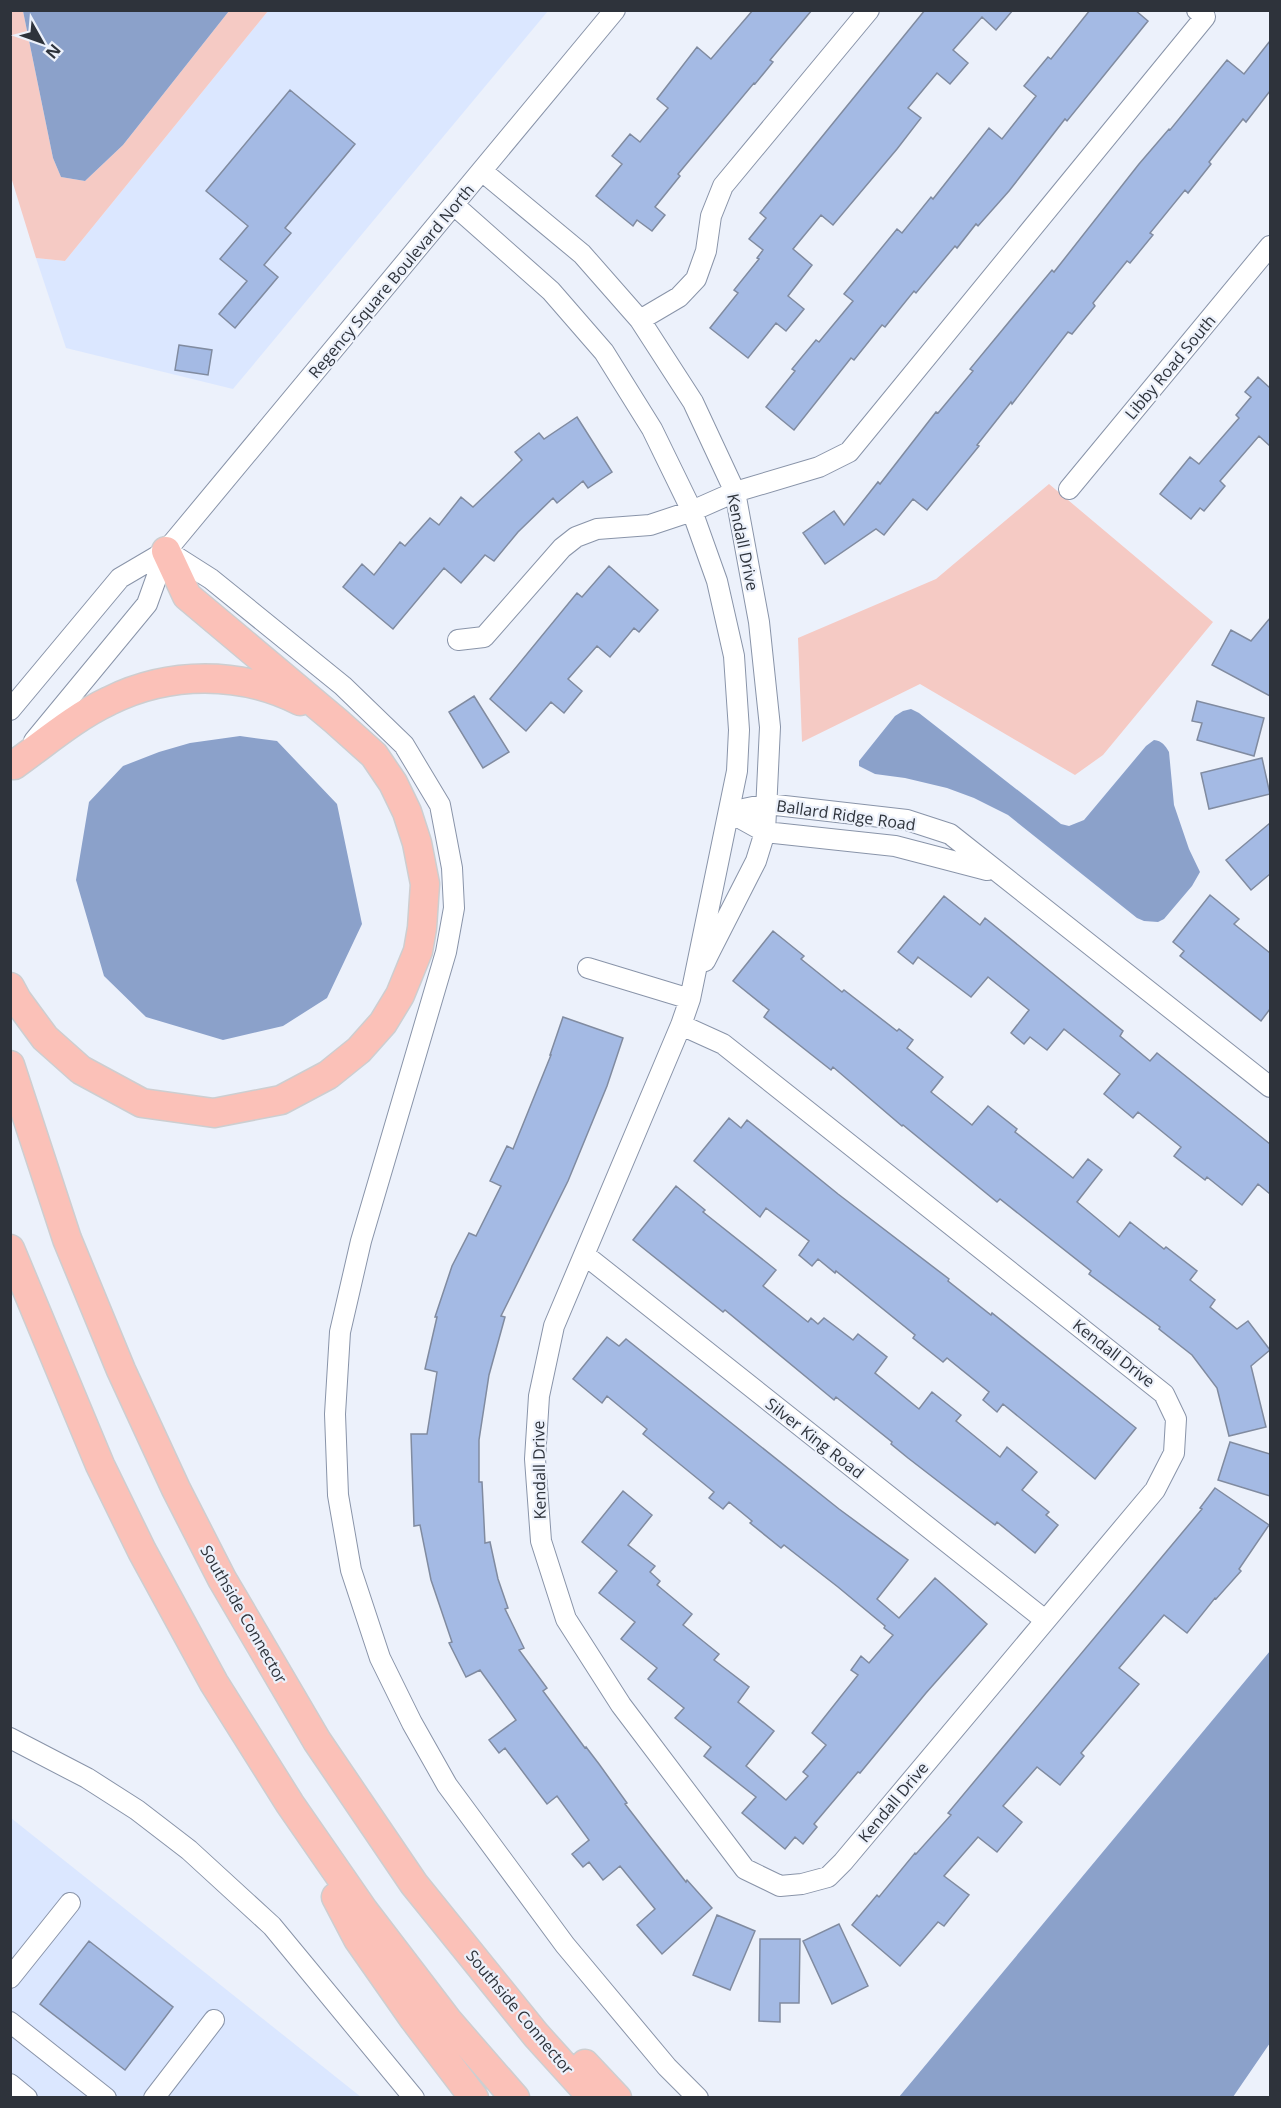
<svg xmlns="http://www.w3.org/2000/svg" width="1281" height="2108" font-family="'Open Sans',sans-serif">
	<rect width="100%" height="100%" fill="#ecf1fb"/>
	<path fill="#dbe7ff" d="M 268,11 L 548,11 L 233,389 L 66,348 L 36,258 L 65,261 Z
		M 11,1818 L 361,2097 L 11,2097 Z"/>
	<path fill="#f5cac4" d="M 10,11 L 23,11 L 53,158 L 61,177 L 85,181 L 123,145 L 229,11 L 268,11 L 65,261 L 36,258 L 11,177 Z
		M 1049,484 L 1213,622 L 1103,755 L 1075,775 L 920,684 L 802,742 L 798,638 L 936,579 Z"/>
	<path fill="#8ba1ca" d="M 23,11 L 23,10 L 229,11 L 123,145 L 85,181 L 61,177 L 53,158 Z
		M 911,709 L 919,713 L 1061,824 L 1069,826 L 1084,820 L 1146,746 L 1154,740 C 1162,741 1165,745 1169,752 L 1174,805 L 1189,849 L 1200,872 L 1192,886 L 1164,919 L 1158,922 L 1144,921 L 1137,918 L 1008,815 L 974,798 L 947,788 L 905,778 L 875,774 L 859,766 L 859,761 L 895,716 L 903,711 Z
		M 240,736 L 277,741 L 337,804 L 362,924 L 327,998 L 283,1026 L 223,1040 L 146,1017 L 104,976 L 76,880 L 89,802 L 123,766 L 159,752 L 190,743 Z
		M 1270,1651 L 1270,2043 L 1233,2097 L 899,2097 Z"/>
	<path fill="#a4bae4" stroke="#808ba0" stroke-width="1.5" d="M 753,10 L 812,10 L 770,60 L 773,62 L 755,84 L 754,83 L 678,174 L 680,176 L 655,207 L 665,215 L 652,231 L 637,220 L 633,226 L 596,196 L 622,164 L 612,156 L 630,134 L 640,142 L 668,108 L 657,99 L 697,47 L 711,59 Z
		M 925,10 L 1013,10 L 996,30 L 982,17 L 953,50 L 968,63 L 950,84 L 937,73 L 908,108 L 921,118 L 897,149 L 833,225 L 821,215 L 793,249 L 812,265 L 788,296 L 804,309 L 786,331 L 776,323 L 748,358 L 710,328 L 738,293 L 734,290 L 759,259 L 757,258 L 763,250 L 749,239 L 766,218 L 760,213 Z
		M 1090,10 L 1135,10 L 1148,21 L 1067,121 L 1065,119 L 1009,191 L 978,226 L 976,224 L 957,248 L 955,246 L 916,293 L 914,291 L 885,327 L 882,325 L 854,360 L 851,358 L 794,430 L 766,407 L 795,371 L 792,369 L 816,340 L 819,342 L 853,301 L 844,294 L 897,229 L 902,233 L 931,197 L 933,199 L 989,128 L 1002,139 L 1036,96 L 1024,86 L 1048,57 L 1051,59 Z
		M 1270,41 L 1270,91 L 1246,122 L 1243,119 L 1209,162 L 1211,164 L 1188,193 L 1185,190 L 1150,233 L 1153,235 L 1130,263 L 1127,261 L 1093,303 L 1095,306 L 1072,334 L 1068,332 L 1012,404 L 1011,402 L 977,445 L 979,446 L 927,510 L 913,499 L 884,535 L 876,529 L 825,564 L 803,533 L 834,511 L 844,525 L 878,482 L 880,484 L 936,412 L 938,413 L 973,371 L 970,369 L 1052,270 L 1054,272 L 1139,164 L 1169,129 L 1170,130 L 1227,60 L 1244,74 Z
		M 290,90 L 355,144 L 285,228 L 291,233 L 264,265 L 278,277 L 235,328 L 219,314 L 247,281 L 220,259 L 248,226 L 206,191 Z
		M 179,345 L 212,350 L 208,375 L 175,370 Z
		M 1258,377 L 1270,388 L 1270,446 L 1259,436 L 1220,481 L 1225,486 L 1204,511 L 1200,508 L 1191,519 L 1160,494 L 1190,457 L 1199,464 L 1239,418 L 1236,415 L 1251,397 L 1245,392 Z
		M 577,417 L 612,472 L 588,488 L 583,481 L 557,503 L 553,498 L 518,532 L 494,561 L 485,555 L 461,583 L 444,568 L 393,629 L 343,587 L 362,564 L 374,575 L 400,542 L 405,546 L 430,518 L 439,525 L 461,497 L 473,507 L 522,460 L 515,452 L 539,433 L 544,439 Z
		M 609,566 L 658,610 L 639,632 L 634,628 L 610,657 L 597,646 L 568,679 L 582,691 L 564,713 L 551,702 L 526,731 L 490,699 L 577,593 L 582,597 Z
		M 1270,618 L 1270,696 L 1212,665 L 1231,630 L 1251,641 Z
		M 474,696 L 509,752 L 483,768 L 449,712 Z
		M 1197,701 L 1264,718 L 1254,756 L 1197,740 L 1202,723 L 1192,721 Z
		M 1262,758 L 1270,794 L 1209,809 L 1201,773 Z
		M 1270,823 L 1270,874 L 1251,890 L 1226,860 Z
		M 1210,895 L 1239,919 L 1234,924 L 1270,953 L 1270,1009 L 1261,1021 L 1180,956 L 1184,951 L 1173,942 Z
		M 944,896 L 980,925 L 985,918 L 1123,1031 L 1120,1036 L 1150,1061 L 1157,1053 L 1270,1144 L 1270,1194 L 1258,1184 L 1242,1205 L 1207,1177 L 1205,1180 L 1174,1156 L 1181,1147 L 1138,1112 L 1133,1118 L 1104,1094 L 1120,1074 L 1064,1029 L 1047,1050 L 1030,1037 L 1024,1044 L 1011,1033 L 1029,1010 L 988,977 L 971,997 L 918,957 L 913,964 L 898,952 Z
		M 773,931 L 804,956 L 801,959 L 842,992 L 844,990 L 897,1031 L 899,1029 L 913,1040 L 907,1048 L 943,1077 L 931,1092 L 972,1125 L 988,1106 L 1017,1129 L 1015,1132 L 1073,1178 L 1088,1159 L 1102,1170 L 1077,1202 L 1119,1237 L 1130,1222 L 1164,1249 L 1166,1247 L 1197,1271 L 1190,1280 L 1215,1300 L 1210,1307 L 1237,1329 L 1248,1321 L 1270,1350 L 1251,1366 L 1266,1427 L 1229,1436 L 1217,1388 L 1192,1355 L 1159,1329 L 1160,1327 L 1089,1274 L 1091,1271 L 1000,1199 L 997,1202 L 903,1125 L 902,1126 L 833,1067 L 831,1070 L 764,1017 L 769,1010 L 733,981 Z
		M 563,1017 L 623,1038 L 607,1086 L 568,1181 L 501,1316 L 505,1317 L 489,1375 L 479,1440 L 479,1482 L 482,1482 L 485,1543 L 490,1542 L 498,1579 L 508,1608 L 505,1609 L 524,1648 L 519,1650 L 547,1688 L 543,1691 L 585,1748 L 586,1747 L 599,1764 L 627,1803 L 625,1804 L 652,1839 L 686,1882 L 687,1880 L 712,1908 L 662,1954 L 637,1925 L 655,1909 L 620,1866 L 603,1880 L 589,1862 L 583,1867 L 572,1854 L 589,1840 L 557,1796 L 547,1804 L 505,1748 L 499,1753 L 489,1740 L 516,1720 L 480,1670 L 466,1677 L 449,1643 L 452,1642 L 431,1580 L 420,1525 L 414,1526 L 411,1434 L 427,1434 L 437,1372 L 425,1369 L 437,1317 L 435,1317 L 452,1266 L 469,1233 L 476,1236 L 501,1186 L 490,1181 L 507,1146 L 513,1149 L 551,1055 L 550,1055 Z
		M 729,1118 L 741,1128 L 747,1120 L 838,1194 L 949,1279 L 948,1281 L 991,1315 L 992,1313 L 1136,1428 L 1095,1479 L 1003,1404 L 997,1412 L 983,1400 L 989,1392 L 947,1358 L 943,1362 L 913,1338 L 915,1335 L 836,1271 L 835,1273 L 818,1259 L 812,1266 L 799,1255 L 809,1241 L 766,1208 L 760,1217 L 694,1161 Z
		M 676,1186 L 705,1210 L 703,1212 L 776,1270 L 763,1286 L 808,1322 L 811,1318 L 818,1324 L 824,1318 L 853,1340 L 858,1334 L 887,1357 L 875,1373 L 919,1409 L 932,1392 L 961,1415 L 956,1421 L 1000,1457 L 1007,1447 L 1037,1472 L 1022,1490 L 1049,1512 L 1046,1515 L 1058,1525 L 1035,1553 L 997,1522 L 995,1525 L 908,1458 L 891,1444 L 892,1442 L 836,1397 L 834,1400 L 725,1310 L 723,1312 L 633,1240 Z
		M 607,1337 L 619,1346 L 626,1339 L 839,1509 L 908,1560 L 877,1599 L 899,1618 L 935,1578 L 987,1624 L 926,1693 L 860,1773 L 858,1772 L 814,1824 L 817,1827 L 803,1844 L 795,1837 L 785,1849 L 742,1813 L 756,1797 L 704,1756 L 711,1747 L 675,1718 L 684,1708 L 648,1679 L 657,1668 L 621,1639 L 635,1622 L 599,1593 L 617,1571 L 582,1542 L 623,1491 L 652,1515 L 628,1545 L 655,1566 L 650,1572 L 660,1581 L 657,1585 L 692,1614 L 683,1625 L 719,1654 L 714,1660 L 749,1687 L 738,1702 L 774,1731 L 746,1766 L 786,1800 L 808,1776 L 803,1772 L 826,1745 L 812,1733 L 858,1675 L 851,1670 L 861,1656 L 869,1663 L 893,1635 L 884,1628 L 885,1626 L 838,1587 L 784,1545 L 781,1548 L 750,1523 L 752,1521 L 729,1502 L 723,1509 L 709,1498 L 714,1492 L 643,1434 L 647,1429 L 607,1396 L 602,1403 L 573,1379 Z
		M 1230,1442 L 1270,1454 L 1270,1496 L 1218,1480 Z
		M 1215,1488 L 1269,1525 L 1239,1569 L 1241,1571 L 1216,1599 L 1215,1598 L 1187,1633 L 1164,1615 L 1119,1668 L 1139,1684 L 1081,1753 L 1084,1756 L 1060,1785 L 1037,1767 L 1003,1806 L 1022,1822 L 997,1852 L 978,1837 L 944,1876 L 969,1895 L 944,1926 L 938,1922 L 900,1966 L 852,1925 L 877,1895 L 879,1897 L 915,1853 L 916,1854 L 951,1815 L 948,1813 L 1202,1509 L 1200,1508 Z
		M 717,1915 L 755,1931 L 730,1990 L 693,1975 Z
		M 839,1924 L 868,1986 L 832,2004 L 803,1941 Z
		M 760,1939 L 800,1939 L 799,2003 L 780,2003 L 780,2022 L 759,2021 Z
		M 89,1941 L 173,2007 L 125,2070 L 40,2004 Z"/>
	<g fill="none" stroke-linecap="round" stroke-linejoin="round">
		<g stroke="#8994a9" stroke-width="22">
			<path id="minor" d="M 482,171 L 582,254 L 640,320 L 693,402 L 735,492 L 759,622 L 770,727 L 765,832 L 756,861 L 705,961
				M 454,205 L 551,291 L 604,352 L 652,429 L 692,511 L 717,581 L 734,656 L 739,730 L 737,771 L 690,999 L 681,1025 L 554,1326 L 539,1396 L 535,1459 L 541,1541 L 566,1619 L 621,1705 L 745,1869 L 780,1886 L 802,1884 L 828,1877 L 843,1862 L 1155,1490 L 1174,1453 L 1176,1419 L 1164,1394 L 723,1044 L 681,1025
				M 640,320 L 679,297 L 696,279 L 706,251 L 711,216 L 723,186 L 869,10
				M 1069,489 L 1270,246
				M 167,551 L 211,579 L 343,686 L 404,745 L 440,805 L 452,868 L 454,908 L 446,952 L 361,1241 L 340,1332 L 335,1414 L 338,1495 L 351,1570 L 380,1658 L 412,1723 L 447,1785 L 565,1945 L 667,2067 L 698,2098
				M 458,640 L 484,637 L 562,548 L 576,537 L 597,529 L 650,525 L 692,511 L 735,492 L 819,467 L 849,452 L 1205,17 L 1197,10
				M 10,710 L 120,578 L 166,551
				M 34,741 L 147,604 L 166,551 L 615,10
				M 729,812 L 767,804 L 907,820 L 950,834 L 1270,1087
				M 729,812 L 765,832 L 895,846 L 987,870
				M 588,968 L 690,999
				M 585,1255 L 1045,1620
				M 10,1738 L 87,1778 L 137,1810 L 189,1850 L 272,1926 L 414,2098
				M 10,1978 L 70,1903
				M 10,2022 L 106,2098
				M 10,2084 L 27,2098
				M 154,2098 L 214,2020"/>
		</g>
		<g stroke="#cdced0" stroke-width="31">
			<path id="highway" d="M 14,765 C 45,743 75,717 109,701 C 169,671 241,671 300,701
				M 10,987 L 17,1000 L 45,1038 L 81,1070 L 142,1103 L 214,1113 L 281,1100 L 328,1075 L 359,1050 L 383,1023 L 400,995 L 418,951 L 422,928 L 425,884 L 417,843 L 407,812 L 393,783 L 374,755 L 336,721 L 187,596 L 166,551
				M 10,1065 L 67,1239 L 121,1370 L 176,1489 L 222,1579 L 317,1741 L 414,1884 L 536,2035 L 593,2098
				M 10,1249 L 100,1465 L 142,1551 L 214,1683 L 290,1804 L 364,1911 L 448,2021 L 515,2098
				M 336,1897 L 358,1939 L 414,2019 L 474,2098
				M 585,2064 L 617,2098"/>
		</g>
		<use href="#minor" stroke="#fff" stroke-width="20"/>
		<use href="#highway" stroke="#fbc1b8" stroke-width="28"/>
	</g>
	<g text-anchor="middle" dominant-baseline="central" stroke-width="4.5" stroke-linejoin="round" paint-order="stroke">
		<g font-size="16" fill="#2e333b" stroke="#ecf1fb">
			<text transform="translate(391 281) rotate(-50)">Regency Square Boulevard North</text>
			<text transform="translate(1170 367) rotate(-50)">Libby Road South</text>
			<text transform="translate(743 542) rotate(78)">Kendall Drive</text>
			<text transform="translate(846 815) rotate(8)">Ballard Ridge Road</text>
			<text transform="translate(1114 1353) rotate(38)">Kendall Drive</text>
			<text transform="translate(815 1438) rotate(38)">Silver King Road</text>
			<text transform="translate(539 1470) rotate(-91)">Kendall Drive</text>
			<text transform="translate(244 1614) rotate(60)">Southside Connector</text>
			<text transform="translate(893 1802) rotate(-50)">Kendall Drive</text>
			<text transform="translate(520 2012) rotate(50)">Southside Connector</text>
		</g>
	</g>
	<rect width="1281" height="2108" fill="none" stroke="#2e333b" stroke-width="24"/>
	<g transform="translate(42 42) rotate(130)" stroke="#ecf1fb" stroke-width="4.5" paint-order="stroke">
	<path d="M0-4.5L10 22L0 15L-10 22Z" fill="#2e333b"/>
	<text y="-9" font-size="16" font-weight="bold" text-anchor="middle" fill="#2e333b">N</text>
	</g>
</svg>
